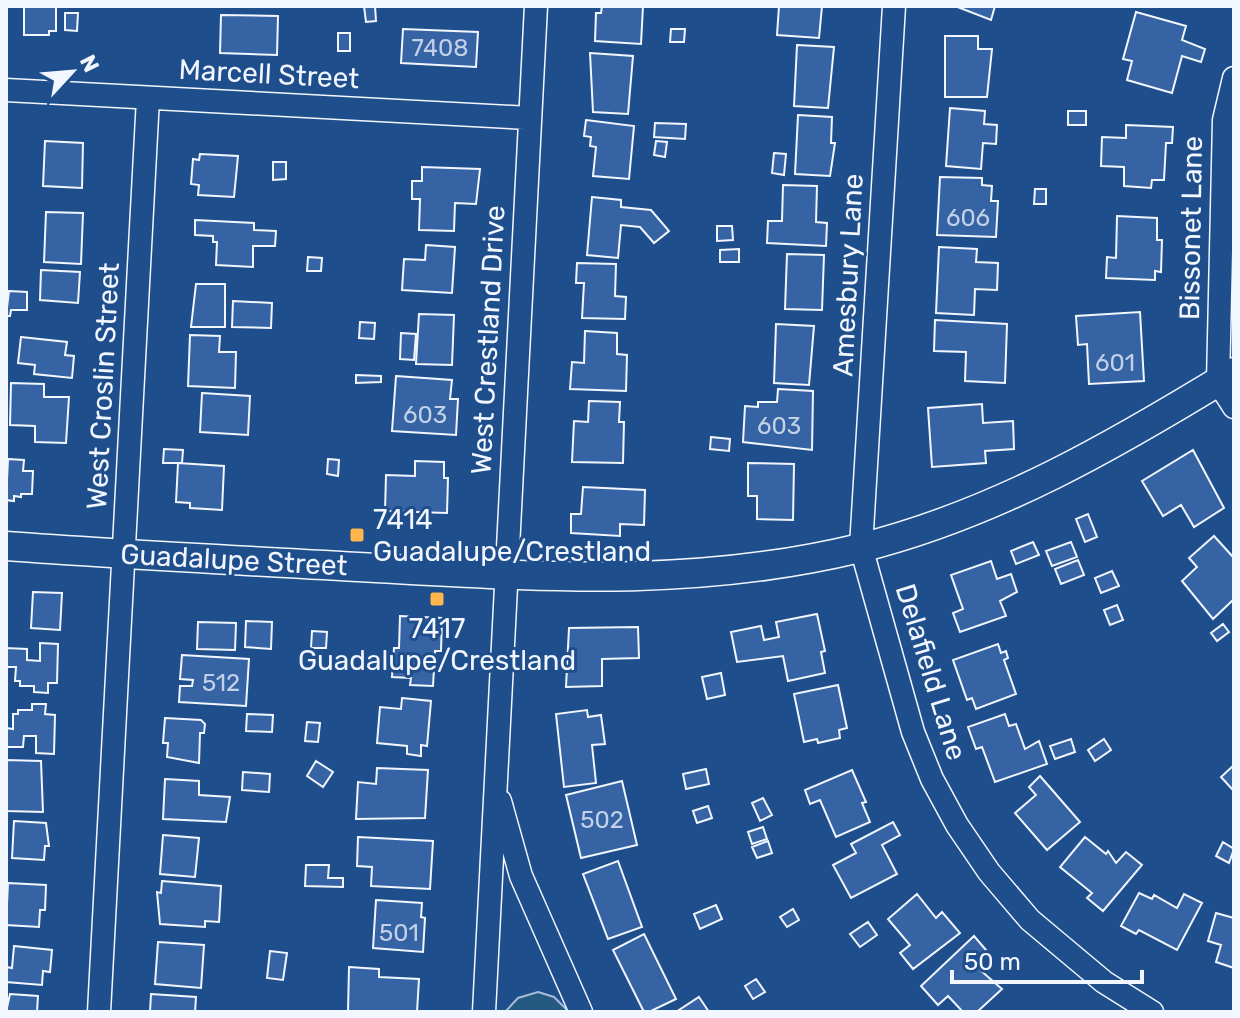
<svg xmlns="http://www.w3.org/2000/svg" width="1240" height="1018" font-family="Rubik,sans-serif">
	<rect width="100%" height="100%" fill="#1f4e8c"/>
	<path fill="#245a82" stroke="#a8bbd7" stroke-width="2" d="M 538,992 L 554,997 L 569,1012 L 505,1012 L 518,998 Z"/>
	<path fill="#3563a3" stroke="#f2f6ff" stroke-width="2" d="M 24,6 L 56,6 L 56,31 L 49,31 L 49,35 L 24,35 Z
		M 364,6 L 375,6 L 376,21 L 366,22 Z
		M 602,6 L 643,6 L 641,44 L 595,41 L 596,13 L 601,13 Z
		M 779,6 L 822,6 L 819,38 L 777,35 Z
		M 955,6 L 995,6 L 991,20 Z
		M 1136,12 L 1186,26 L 1182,40 L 1205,49 L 1201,62 L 1182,56 L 1172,93 L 1127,80 L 1132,61 L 1123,59 Z
		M 65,13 L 78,13 L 77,31 L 65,30 Z
		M 221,15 L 278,16 L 277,55 L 220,53 Z
		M 403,29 L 478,32 L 476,67 L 401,63 Z
		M 671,29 L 685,29 L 684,42 L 670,42 Z
		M 338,33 L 350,33 L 350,51 L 338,51 Z
		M 945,36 L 978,36 L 978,49 L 992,49 L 987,97 L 945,97 Z
		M 797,45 L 834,47 L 828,108 L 794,106 Z
		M 590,53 L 633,56 L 628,114 L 593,112 Z
		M 950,108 L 985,111 L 984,124 L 997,125 L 996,144 L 983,143 L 981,169 L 946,166 Z
		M 1068,111 L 1086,111 L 1086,125 L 1068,125 Z
		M 798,115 L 832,117 L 831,143 L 835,143 L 830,176 L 795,174 Z
		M 586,120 L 634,126 L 629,179 L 593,176 L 596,147 L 590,146 L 591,137 L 584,136 Z
		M 655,123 L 686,124 L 685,139 L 654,137 Z
		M 1126,125 L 1173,127 L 1172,143 L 1166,143 L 1164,180 L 1152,180 L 1151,188 L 1124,186 L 1124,167 L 1101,166 L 1102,137 L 1126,138 Z
		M 45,141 L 83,143 L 82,188 L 43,186 Z
		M 656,141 L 667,142 L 665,157 L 654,155 Z
		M 774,153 L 786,154 L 784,175 L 772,173 Z
		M 200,154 L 238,156 L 234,197 L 198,195 L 199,185 L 191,184 L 193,159 L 199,160 Z
		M 273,162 L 286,162 L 286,179 L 273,180 Z
		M 422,167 L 480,169 L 476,204 L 455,203 L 454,231 L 419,230 L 420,199 L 412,199 L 412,181 L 422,181 Z
		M 940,177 L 982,178 L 982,185 L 992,186 L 991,201 L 998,201 L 996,237 L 937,235 Z
		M 783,185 L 817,186 L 816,222 L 827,223 L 826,246 L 767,243 L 768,221 L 782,221 Z
		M 1035,189 L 1046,189 L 1046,204 L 1034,204 Z
		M 592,197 L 621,200 L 621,207 L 651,210 L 669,231 L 654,243 L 640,227 L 621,225 L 618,258 L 587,255 Z
		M 46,212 L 83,213 L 81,264 L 44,262 Z
		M 1117,216 L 1157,218 L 1157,240 L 1162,240 L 1161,272 L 1155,271 L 1155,280 L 1106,278 L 1107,257 L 1116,258 Z
		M 195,220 L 254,223 L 254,230 L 276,231 L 275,246 L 253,246 L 253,267 L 216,265 L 217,242 L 213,242 L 213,236 L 195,235 Z
		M 717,226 L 732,226 L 733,240 L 717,241 Z
		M 426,245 L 455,247 L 452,293 L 402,290 L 404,259 L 425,260 Z
		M 939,247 L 977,249 L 976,262 L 998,263 L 997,290 L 975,289 L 974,315 L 936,313 Z
		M 739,249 L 739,262 L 720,262 L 720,250 Z
		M 787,254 L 824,255 L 822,310 L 785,309 Z
		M 308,257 L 322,258 L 321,271 L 307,271 Z
		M 577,263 L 616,264 L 615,296 L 626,297 L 625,319 L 582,318 L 584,283 L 576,283 Z
		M 41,270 L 80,272 L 78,303 L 40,300 Z
		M 196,284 L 225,284 L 225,327 L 191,327 Z
		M 9,291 L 27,292 L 27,310 L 11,310 L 10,316 L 6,316 Z
		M 233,301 L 272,303 L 271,328 L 232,327 Z
		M 1140,312 L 1144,381 L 1089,384 L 1087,344 L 1078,345 L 1076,316 Z
		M 419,314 L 454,315 L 452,365 L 416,364 Z
		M 935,320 L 1007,324 L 1005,383 L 965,381 L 966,352 L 934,351 Z
		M 360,322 L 375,323 L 374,339 L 359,338 Z
		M 776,324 L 814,326 L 809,385 L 774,383 Z
		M 585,331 L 617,333 L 617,354 L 627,355 L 626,391 L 570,389 L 572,362 L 584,363 Z
		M 401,333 L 416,334 L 414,360 L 400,359 Z
		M 190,335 L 220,336 L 219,352 L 236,352 L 235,388 L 188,386 Z
		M 21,337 L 67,342 L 65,355 L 74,356 L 72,378 L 34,374 L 35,365 L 18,363 Z
		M 356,375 L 381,376 L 381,382 L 356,383 Z
		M 396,376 L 452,380 L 450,399 L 458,399 L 456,435 L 392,431 Z
		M 11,383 L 44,384 L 44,397 L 69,397 L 66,443 L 35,442 L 35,426 L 10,425 Z
		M 778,389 L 813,391 L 812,450 L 743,442 L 745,406 L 758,407 L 758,402 L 777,402 Z
		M 202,393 L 250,396 L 248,435 L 200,432 Z
		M 589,401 L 620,402 L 619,422 L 624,422 L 623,463 L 572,462 L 574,421 L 588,422 Z
		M 982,404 L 983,423 L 1013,421 L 1014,449 L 985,451 L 986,463 L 932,467 L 928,408 Z
		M 711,437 L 730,439 L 729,451 L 710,449 Z
		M 164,449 L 183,450 L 182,463 L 163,463 Z
		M 1193,450 L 1224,508 L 1194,527 L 1181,505 L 1163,516 L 1142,481 Z
		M 8,459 L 24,460 L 23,471 L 33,471 L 32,494 L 21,494 L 21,497 L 14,496 L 14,501 L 6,500 Z
		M 328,459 L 339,460 L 338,476 L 327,474 Z
		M 415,461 L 444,462 L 444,478 L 448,478 L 447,513 L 385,511 L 386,475 L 415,476 Z
		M 178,463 L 224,466 L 222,510 L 190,508 L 190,503 L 176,502 Z
		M 748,463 L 794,464 L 793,520 L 757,519 L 757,496 L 748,496 Z
		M 583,487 L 645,490 L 644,525 L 620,524 L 620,536 L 571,533 L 571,514 L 581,514 Z
		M 1088,514 L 1097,537 L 1085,542 L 1076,519 Z
		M 1214,536 L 1233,557 L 1234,599 L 1213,619 L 1182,581 L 1197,567 L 1189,558 Z
		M 1033,542 L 1039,555 L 1016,564 L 1011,551 Z
		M 1071,542 L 1077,557 L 1052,566 L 1046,551 Z
		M 1078,560 L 1084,575 L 1061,584 L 1055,569 Z
		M 991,561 L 997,579 L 1011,574 L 1017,592 L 1000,601 L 1006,616 L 960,632 L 953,613 L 963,609 L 951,575 Z
		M 1112,571 L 1119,586 L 1101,593 L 1095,578 Z
		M 33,592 L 62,593 L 60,630 L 31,628 Z
		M 1117,605 L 1123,620 L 1110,625 L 1104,610 Z
		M 817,614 L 825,651 L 821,652 L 825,673 L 788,681 L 783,656 L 737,662 L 731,632 L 761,626 L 764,640 L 779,637 L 776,622 Z
		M 400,616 L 442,618 L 441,651 L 435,651 L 433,686 L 410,685 L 411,678 L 392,677 L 394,648 L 399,648 Z
		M 246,621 L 272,622 L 271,649 L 245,647 Z
		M 198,622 L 236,623 L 235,650 L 197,649 Z
		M 1223,624 L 1229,632 L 1217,641 L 1211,633 Z
		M 638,627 L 639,658 L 602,659 L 602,686 L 566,687 L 569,628 Z
		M 312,631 L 327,632 L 326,648 L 311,648 Z
		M 40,643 L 58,644 L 57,683 L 48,683 L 48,693 L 34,692 L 34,686 L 20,686 L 20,681 L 15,681 L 16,667 L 6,667 L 6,648 L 27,649 L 27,660 L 40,661 Z
		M 998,644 L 1001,653 L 1006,651 L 1008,658 L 1004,660 L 1016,694 L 976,709 L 972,698 L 967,700 L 953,660 Z
		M 182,655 L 249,659 L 246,706 L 179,702 L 180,686 L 192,686 L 193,680 L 180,679 Z
		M 721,673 L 725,695 L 707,699 L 702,677 Z
		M 838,685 L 847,728 L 839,730 L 840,738 L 818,743 L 817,739 L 804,742 L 794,694 Z
		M 402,698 L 431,701 L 427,746 L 421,745 L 421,756 L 407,754 L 407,746 L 377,743 L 380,707 L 401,709 Z
		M 32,704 L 46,704 L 45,714 L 55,715 L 54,754 L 36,753 L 36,736 L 24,736 L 23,747 L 6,747 L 6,728 L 13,729 L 13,714 L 18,714 L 18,710 L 32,710 Z
		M 587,710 L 588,717 L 601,715 L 605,744 L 592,745 L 596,783 L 564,787 L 556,714 Z
		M 247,714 L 273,715 L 272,732 L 246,731 Z
		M 1005,714 L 1009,726 L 1016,724 L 1025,749 L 1039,741 L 1047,764 L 995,782 L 982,747 L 976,749 L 968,727 Z
		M 165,718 L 201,720 L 205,724 L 204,733 L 200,733 L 199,763 L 167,757 L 168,743 L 163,743 Z
		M 307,722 L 320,723 L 318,742 L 305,741 Z
		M 1071,739 L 1075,752 L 1055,759 L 1050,746 Z
		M 1104,739 L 1111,750 L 1095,761 L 1088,750 Z
		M 6,760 L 41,761 L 43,812 L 6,811 Z
		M 316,761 L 333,772 L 323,787 L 307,776 Z
		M 1234,765 L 1234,788 L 1232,789 L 1221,777 Z
		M 377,768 L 428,770 L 425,818 L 356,819 L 358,782 L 376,784 Z
		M 706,769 L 709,784 L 686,789 L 683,774 Z
		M 852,770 L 866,802 L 862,803 L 870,822 L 836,837 L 820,800 L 810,804 L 805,790 Z
		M 243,772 L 270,774 L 269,792 L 242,790 Z
		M 1040,776 L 1080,822 L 1047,850 L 1015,813 L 1036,795 L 1029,787 Z
		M 165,779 L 199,781 L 199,795 L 230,797 L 226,822 L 163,819 Z
		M 622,781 L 637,845 L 581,858 L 566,795 Z
		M 763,798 L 772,815 L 760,821 L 752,803 Z
		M 708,806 L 712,818 L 697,823 L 693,811 Z
		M 14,821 L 46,823 L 49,846 L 45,846 L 44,860 L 12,858 Z
		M 893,822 L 900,835 L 882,845 L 897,874 L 851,898 L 833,865 L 856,853 L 851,844 Z
		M 763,827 L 767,839 L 752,844 L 748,832 Z
		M 163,835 L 199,838 L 195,877 L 160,874 Z
		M 358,837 L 433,841 L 430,889 L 371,886 L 372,867 L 357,866 Z
		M 1085,837 L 1106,854 L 1108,851 L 1116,863 L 1126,852 L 1142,865 L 1103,911 L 1087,898 L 1092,893 L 1060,867 Z
		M 768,841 L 772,853 L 757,858 L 752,847 Z
		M 1223,842 L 1234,849 L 1229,863 L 1216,856 Z
		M 618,861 L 642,927 L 608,939 L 583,874 Z
		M 306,865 L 329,865 L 328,878 L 343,878 L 343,887 L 305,886 Z
		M 162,881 L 221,886 L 219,922 L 205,921 L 205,927 L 160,924 L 157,892 L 161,893 Z
		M 8,883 L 46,885 L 45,910 L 40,910 L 39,927 L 6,925 Z
		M 1139,893 L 1152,899 L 1154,895 L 1177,908 L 1184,894 L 1202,903 L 1177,950 L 1139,930 L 1136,934 L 1121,926 Z
		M 917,894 L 936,918 L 942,912 L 960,933 L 913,969 L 900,953 L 910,945 L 888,919 Z
		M 376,900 L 422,903 L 421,917 L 425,918 L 423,952 L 373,948 Z
		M 716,905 L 722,919 L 700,929 L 694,914 Z
		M 793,909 L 799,920 L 787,927 L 780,917 Z
		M 1216,913 L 1234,918 L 1234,968 L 1216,962 L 1221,945 L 1208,941 Z
		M 868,922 L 877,935 L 860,947 L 850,934 Z
		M 644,934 L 676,999 L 649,1012 L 644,1012 L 613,950 Z
		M 974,936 L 986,950 L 972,963 L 1002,989 L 977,1012 L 963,1012 L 948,996 L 938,1005 L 921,986 Z
		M 158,942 L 204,945 L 201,988 L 155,984 Z
		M 14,946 L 52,950 L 50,972 L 43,971 L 42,985 L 6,982 L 6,967 L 12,968 Z
		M 270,951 L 287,953 L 283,980 L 267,978 Z
		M 349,967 L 379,969 L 379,977 L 419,979 L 417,1012 L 348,1012 Z
		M 756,979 L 765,992 L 753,999 L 745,986 Z
		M 10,994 L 38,996 L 37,1012 L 6,1012 Z
		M 151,994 L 196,997 L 195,1012 L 150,1012 Z
		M 699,997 L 709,1012 L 676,1012 Z"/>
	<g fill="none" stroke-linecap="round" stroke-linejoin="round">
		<g stroke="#f2f6ff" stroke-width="25">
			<path id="minor" d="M 894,6 L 861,547 L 913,732 L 932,779 L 957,825 L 989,872 L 1030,920 L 1104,982 L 1152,1012
				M 1234,78 L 1224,120 L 1218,382 L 1234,407
				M 6,90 L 529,118
				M 500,801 L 521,876 L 581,1012
				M 99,1012 L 148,98
				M 484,1012 L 536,6"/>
		</g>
		<g stroke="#f2f6ff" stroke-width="31">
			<path id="tertiary" d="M 6,546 C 129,555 253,561 376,568 C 544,577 695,588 860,548 C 996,514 1115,445 1234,372"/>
		</g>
		<use href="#minor" stroke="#1f4e8c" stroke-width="22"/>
		<use href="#tertiary" stroke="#1f4e8c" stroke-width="28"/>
	</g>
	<g fill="#ffb74d" stroke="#1f4e8c" stroke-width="3">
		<rect x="349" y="527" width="16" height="16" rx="4"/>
		<rect x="429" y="591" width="16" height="16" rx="4"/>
	</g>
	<g text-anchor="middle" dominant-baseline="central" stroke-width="6" stroke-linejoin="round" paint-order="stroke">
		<g font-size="24" fill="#c3d1e8">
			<text x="440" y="48">7408</text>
			<text x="968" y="218">606</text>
			<text x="1115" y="363">601</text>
			<text x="425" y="415">603</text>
			<text x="779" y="426">603</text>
			<text x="221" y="683">512</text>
			<text x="602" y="820">502</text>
			<text x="399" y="933">501</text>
		</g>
		<g font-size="28" fill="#f2f6ff" stroke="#1f4e8c">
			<text transform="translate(269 74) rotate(3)">Marcell Street</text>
			<text transform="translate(1191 228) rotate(-89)">Bissonet Lane</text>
			<text transform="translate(848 275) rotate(-87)">Amesbury Lane</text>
			<text transform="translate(488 340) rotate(-87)">West Crestland Drive</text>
			<text transform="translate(103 386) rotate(-87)">West Croslin Street</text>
			<text transform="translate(234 560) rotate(3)">Guadalupe Street</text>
			<text transform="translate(931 672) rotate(73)">Delafield Lane</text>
		</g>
		<g font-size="28" fill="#f2f6ff" stroke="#1f4e8c" text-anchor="start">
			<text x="373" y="519">7414<tspan x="373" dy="32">Guadalupe/Crestland</tspan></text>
			<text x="437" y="628" text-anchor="middle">7417<tspan x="437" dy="32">Guadalupe/Crestland</tspan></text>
		</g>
	</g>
	<rect width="1240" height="1018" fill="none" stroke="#f2f6ff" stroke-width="16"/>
	<g transform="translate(72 72) rotate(64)" stroke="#1f4e8c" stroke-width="6" paint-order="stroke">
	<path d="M0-6L14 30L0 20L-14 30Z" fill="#f2f6ff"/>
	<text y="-12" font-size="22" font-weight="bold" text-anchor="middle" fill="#f2f6ff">N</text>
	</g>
	<path d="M952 970v12h190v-12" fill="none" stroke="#f2f6ff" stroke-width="4"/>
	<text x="964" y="970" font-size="24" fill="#f2f6ff" stroke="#1f4e8c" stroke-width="6" paint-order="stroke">50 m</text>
</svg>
